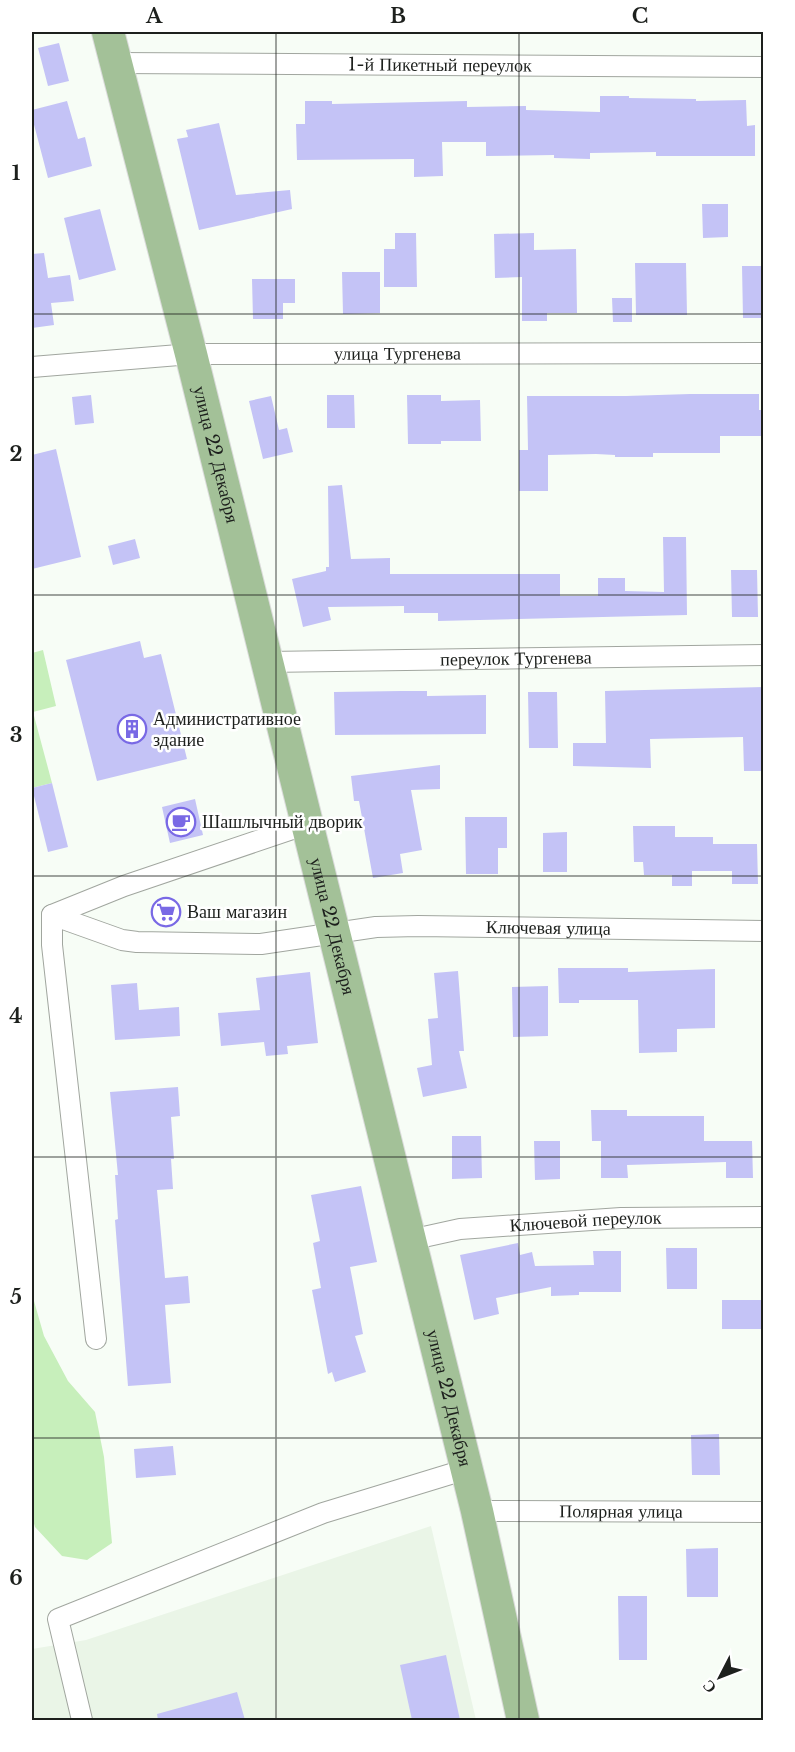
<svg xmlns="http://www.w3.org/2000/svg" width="795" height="1752" font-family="'Libre Baskerville',serif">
	<rect width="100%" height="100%" fill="#f7fdf6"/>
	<path fill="#eaf5e7" d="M 431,1526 L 476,1720 L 32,1720 L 32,1649 L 86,1640 Z"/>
	<path fill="#c7efbb" d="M 43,650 L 56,706 L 33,712 L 52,783 L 32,788 L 32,653 Z
		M 32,1294 L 44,1336 L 68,1381 L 95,1412 L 104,1457 L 112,1543 L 87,1560 L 62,1556 L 35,1527 L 32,1517 Z"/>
	<path fill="#c4c3f6" d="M 59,43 L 69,81 L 48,86 L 38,48 Z
		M 600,96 L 629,96 L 629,98 L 696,99 L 696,101 L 746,100 L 747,126 L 755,125 L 755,156 L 656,156 L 656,152 L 590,153 L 590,159 L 554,158 L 554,155 L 486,156 L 486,142 L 442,142 L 443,176 L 414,177 L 414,159 L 297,160 L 296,124 L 305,124 L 305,101 L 332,101 L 332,104 L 467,101 L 467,107 L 526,106 L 526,110 L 600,112 Z
		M 67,101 L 78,139 L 85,137 L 92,166 L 48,178 L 32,117 L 32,110 Z
		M 219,123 L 236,195 L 290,190 L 292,209 L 199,230 L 177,139 L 188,137 L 186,130 Z
		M 702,204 L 728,204 L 728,237 L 703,238 Z
		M 100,209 L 116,270 L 79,280 L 64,218 Z
		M 395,233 L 416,233 L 417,287 L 384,287 L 384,249 L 395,249 Z
		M 534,233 L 534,250 L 576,249 L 577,313 L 547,313 L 547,321 L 522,321 L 522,277 L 495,278 L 494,234 Z
		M 44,253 L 48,278 L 70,275 L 74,301 L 51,303 L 54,325 L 32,328 L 32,254 Z
		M 635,263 L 686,263 L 687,315 L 636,315 Z
		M 742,266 L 764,266 L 764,318 L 743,318 Z
		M 342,272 L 380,272 L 380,313 L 343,314 Z
		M 252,279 L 295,279 L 295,303 L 283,303 L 283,319 L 253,319 Z
		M 612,298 L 632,298 L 632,322 L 613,322 Z
		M 690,394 L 759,394 L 759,410 L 764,410 L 764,436 L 720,436 L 720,453 L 653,453 L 653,457 L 615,457 L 615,455 L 596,454 L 548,455 L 548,491 L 519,491 L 519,450 L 528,450 L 527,396 L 626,396 Z
		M 91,395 L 94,423 L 75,425 L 72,397 Z
		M 327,395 L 354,395 L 355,428 L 327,428 Z
		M 407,395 L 441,395 L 441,401 L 480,400 L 481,441 L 441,441 L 441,444 L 408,444 Z
		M 271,396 L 279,430 L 287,428 L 293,452 L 263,459 L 249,401 Z
		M 56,449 L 81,557 L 32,569 L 32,455 Z
		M 342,485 L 351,559 L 390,558 L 390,574 L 560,574 L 560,596 L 598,596 L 598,578 L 625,578 L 625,591 L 664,592 L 663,537 L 686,537 L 687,615 L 438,621 L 438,613 L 404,613 L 404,606 L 328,607 L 331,620 L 303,627 L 292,579 L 326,571 L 326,567 L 329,567 L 328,486 Z
		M 135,539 L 140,558 L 113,565 L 108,546 Z
		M 731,570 L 757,570 L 758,617 L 732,617 Z
		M 140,641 L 144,658 L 161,654 L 187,759 L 97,781 L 66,660 Z
		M 764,687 L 764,771 L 744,771 L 743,737 L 650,739 L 651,768 L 573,766 L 573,743 L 606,743 L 605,691 Z
		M 401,691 L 427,691 L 427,696 L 486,695 L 486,734 L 335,735 L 334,692 Z
		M 528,692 L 557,692 L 558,748 L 529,748 Z
		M 440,765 L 440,789 L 411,790 L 422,850 L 400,854 L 403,873 L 373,878 L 359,801 L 354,801 L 351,776 Z
		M 52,783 L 68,847 L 48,852 L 32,788 Z
		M 195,799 L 203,835 L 170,843 L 162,807 Z
		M 465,817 L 507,817 L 507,848 L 498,848 L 498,874 L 466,874 Z
		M 633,826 L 675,826 L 675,837 L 713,837 L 713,844 L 757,844 L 758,884 L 732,884 L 732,871 L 692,871 L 692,886 L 672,886 L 672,875 L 644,875 L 643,862 L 634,862 Z
		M 567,832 L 567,872 L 543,872 L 543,833 Z
		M 558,968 L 628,968 L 628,972 L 715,969 L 715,1028 L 677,1029 L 677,1052 L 639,1053 L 638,1000 L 579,1000 L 579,1003 L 559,1003 Z
		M 458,971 L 464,1051 L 459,1051 L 467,1088 L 423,1097 L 417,1068 L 432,1065 L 428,1019 L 438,1018 L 434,973 Z
		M 310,972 L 318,1043 L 287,1046 L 288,1054 L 266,1056 L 264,1042 L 221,1046 L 218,1013 L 260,1010 L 256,978 Z
		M 137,983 L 139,1010 L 179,1007 L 180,1036 L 115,1040 L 111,985 Z
		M 548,986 L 548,1036 L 513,1037 L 512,987 Z
		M 178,1087 L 180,1116 L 171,1117 L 174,1159 L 171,1159 L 173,1189 L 157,1190 L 165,1278 L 188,1276 L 190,1303 L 165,1305 L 171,1383 L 128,1386 L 115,1220 L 118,1219 L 115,1175 L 118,1175 L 110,1092 Z
		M 591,1110 L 627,1110 L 627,1116 L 704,1116 L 704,1141 L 752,1141 L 753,1178 L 726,1178 L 726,1162 L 627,1165 L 628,1178 L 601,1178 L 601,1141 L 592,1141 Z
		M 452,1136 L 481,1136 L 482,1178 L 452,1179 Z
		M 534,1141 L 560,1141 L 560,1179 L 535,1180 Z
		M 361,1186 L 377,1262 L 350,1267 L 363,1334 L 355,1336 L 366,1372 L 335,1382 L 332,1372 L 328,1374 L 312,1290 L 321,1288 L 313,1243 L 320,1241 L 311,1195 Z
		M 518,1243 L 520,1255 L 532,1252 L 535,1266 L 594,1265 L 593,1251 L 621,1251 L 621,1292 L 579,1292 L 579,1295 L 551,1296 L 551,1287 L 496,1298 L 499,1314 L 474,1320 L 460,1255 Z
		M 666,1248 L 697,1248 L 697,1289 L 667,1289 Z
		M 722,1300 L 764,1300 L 764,1329 L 722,1329 Z
		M 719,1434 L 720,1475 L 692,1475 L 691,1435 Z
		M 173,1446 L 176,1475 L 136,1478 L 134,1449 Z
		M 718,1548 L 718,1597 L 687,1597 L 686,1549 Z
		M 618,1596 L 647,1596 L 647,1660 L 619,1660 Z
		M 446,1655 L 460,1720 L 412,1720 L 400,1665 Z
		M 237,1692 L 245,1720 L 158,1720 L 157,1714 Z"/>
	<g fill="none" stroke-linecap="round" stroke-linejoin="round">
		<g stroke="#a1a69f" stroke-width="22">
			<g id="street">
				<path id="s1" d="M 116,63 L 764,67"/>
				<path id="s2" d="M 32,367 L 191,354 L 764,353"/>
				<path id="s3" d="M 267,662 L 764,655"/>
				<path id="s4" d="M 52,915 L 122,940 L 137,942 L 261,944 L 376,927 L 418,926 L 764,931"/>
				<path id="s5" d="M 410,1240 L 460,1229 L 621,1218 L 764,1217"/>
				<path d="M 96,1339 L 52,945 L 52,915 L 124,886 L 307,824"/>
				<path id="s6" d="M 477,1511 L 764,1512"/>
				<path d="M 82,1720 L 58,1619 L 323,1513 L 467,1469"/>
			</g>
		</g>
		<g stroke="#dbdbdb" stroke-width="34">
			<g id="primary">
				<path id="s7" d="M 108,32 L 191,354 L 477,1511 L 523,1720"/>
			</g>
		</g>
		<use href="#street" stroke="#fff" stroke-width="20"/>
		<use href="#primary" stroke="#a3c198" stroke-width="32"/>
	</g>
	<path fill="none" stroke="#1d201d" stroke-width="1.5" stroke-opacity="0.55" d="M 276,32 L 276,1720M 519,32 L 519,1720M 32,314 L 764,314M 32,595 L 764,595M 32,876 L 764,876M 32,1157 L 764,1157M 32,1438 L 764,1438"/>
	<defs>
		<g id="building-ring" transform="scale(1.5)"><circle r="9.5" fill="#fff" stroke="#7969e5" stroke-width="1.5"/><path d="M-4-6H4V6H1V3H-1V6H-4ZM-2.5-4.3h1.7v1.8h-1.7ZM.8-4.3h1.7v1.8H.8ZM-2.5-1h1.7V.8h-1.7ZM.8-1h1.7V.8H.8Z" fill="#7969e5"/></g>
		<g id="cafe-ring" transform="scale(1.5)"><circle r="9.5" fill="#fff" stroke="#7969e5" stroke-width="1.5"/><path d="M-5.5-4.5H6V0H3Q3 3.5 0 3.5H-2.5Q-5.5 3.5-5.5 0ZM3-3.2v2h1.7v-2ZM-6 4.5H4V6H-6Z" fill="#7969e5"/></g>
		<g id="supermarket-ring" transform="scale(1.5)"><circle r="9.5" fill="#fff" stroke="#7969e5" stroke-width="1.5"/><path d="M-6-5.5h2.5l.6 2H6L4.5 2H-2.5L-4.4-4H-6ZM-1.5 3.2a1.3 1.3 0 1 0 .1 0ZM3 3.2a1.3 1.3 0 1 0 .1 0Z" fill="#7969e5"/></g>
	</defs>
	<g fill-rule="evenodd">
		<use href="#building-ring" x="132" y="729"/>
		<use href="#cafe-ring" x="181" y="822"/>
		<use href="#supermarket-ring" x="166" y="912"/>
	</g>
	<g text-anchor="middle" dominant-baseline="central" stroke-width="5" stroke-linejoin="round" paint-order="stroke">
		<g font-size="18" fill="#1d201d" stroke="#fff">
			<text stroke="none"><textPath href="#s1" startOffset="324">1-й Пикетный переулок</textPath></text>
			<text stroke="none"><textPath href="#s2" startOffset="366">улица Тургенева</textPath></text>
			<text stroke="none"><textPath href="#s7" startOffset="436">улица 22 Декабря</textPath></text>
			<text stroke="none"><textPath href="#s3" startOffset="249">переулок Тургенева</textPath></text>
			<text stroke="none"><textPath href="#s7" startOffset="922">улица 22 Декабря</textPath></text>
			<text stroke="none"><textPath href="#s4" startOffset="502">Ключевая улица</textPath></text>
			<text stroke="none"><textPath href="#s5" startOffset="177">Ключевой переулок</textPath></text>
			<text stroke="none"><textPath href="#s7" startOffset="1408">улица 22 Декабря</textPath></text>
			<text stroke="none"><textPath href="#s6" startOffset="144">Полярная улица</textPath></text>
		</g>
		<g font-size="18" fill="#1d201d" stroke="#fff" text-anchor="start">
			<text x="153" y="719">Административное<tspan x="153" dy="21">здание</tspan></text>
			<text x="202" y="822">Шашлычный дворик</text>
			<text x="187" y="912">Ваш магазин</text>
		</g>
	</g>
	<rect width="795" height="1752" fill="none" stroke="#ffffff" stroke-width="66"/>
	<g transform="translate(720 1677) rotate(228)" stroke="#ffffff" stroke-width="4.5" paint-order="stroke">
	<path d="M0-4.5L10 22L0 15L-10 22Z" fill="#1d201d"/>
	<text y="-9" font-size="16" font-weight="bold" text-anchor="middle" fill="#1d201d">С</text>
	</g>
	<rect x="33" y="33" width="729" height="1686" fill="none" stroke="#1d201d" stroke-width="2"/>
	<g font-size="20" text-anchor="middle" font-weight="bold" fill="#1d201d">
		<text x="154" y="23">A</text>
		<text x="398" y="23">B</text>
		<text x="640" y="23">C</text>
		<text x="16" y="180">1</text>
		<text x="16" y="461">2</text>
		<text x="16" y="742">3</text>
		<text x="16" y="1023">4</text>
		<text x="16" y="1304">5</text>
		<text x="16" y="1585">6</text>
	</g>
</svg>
